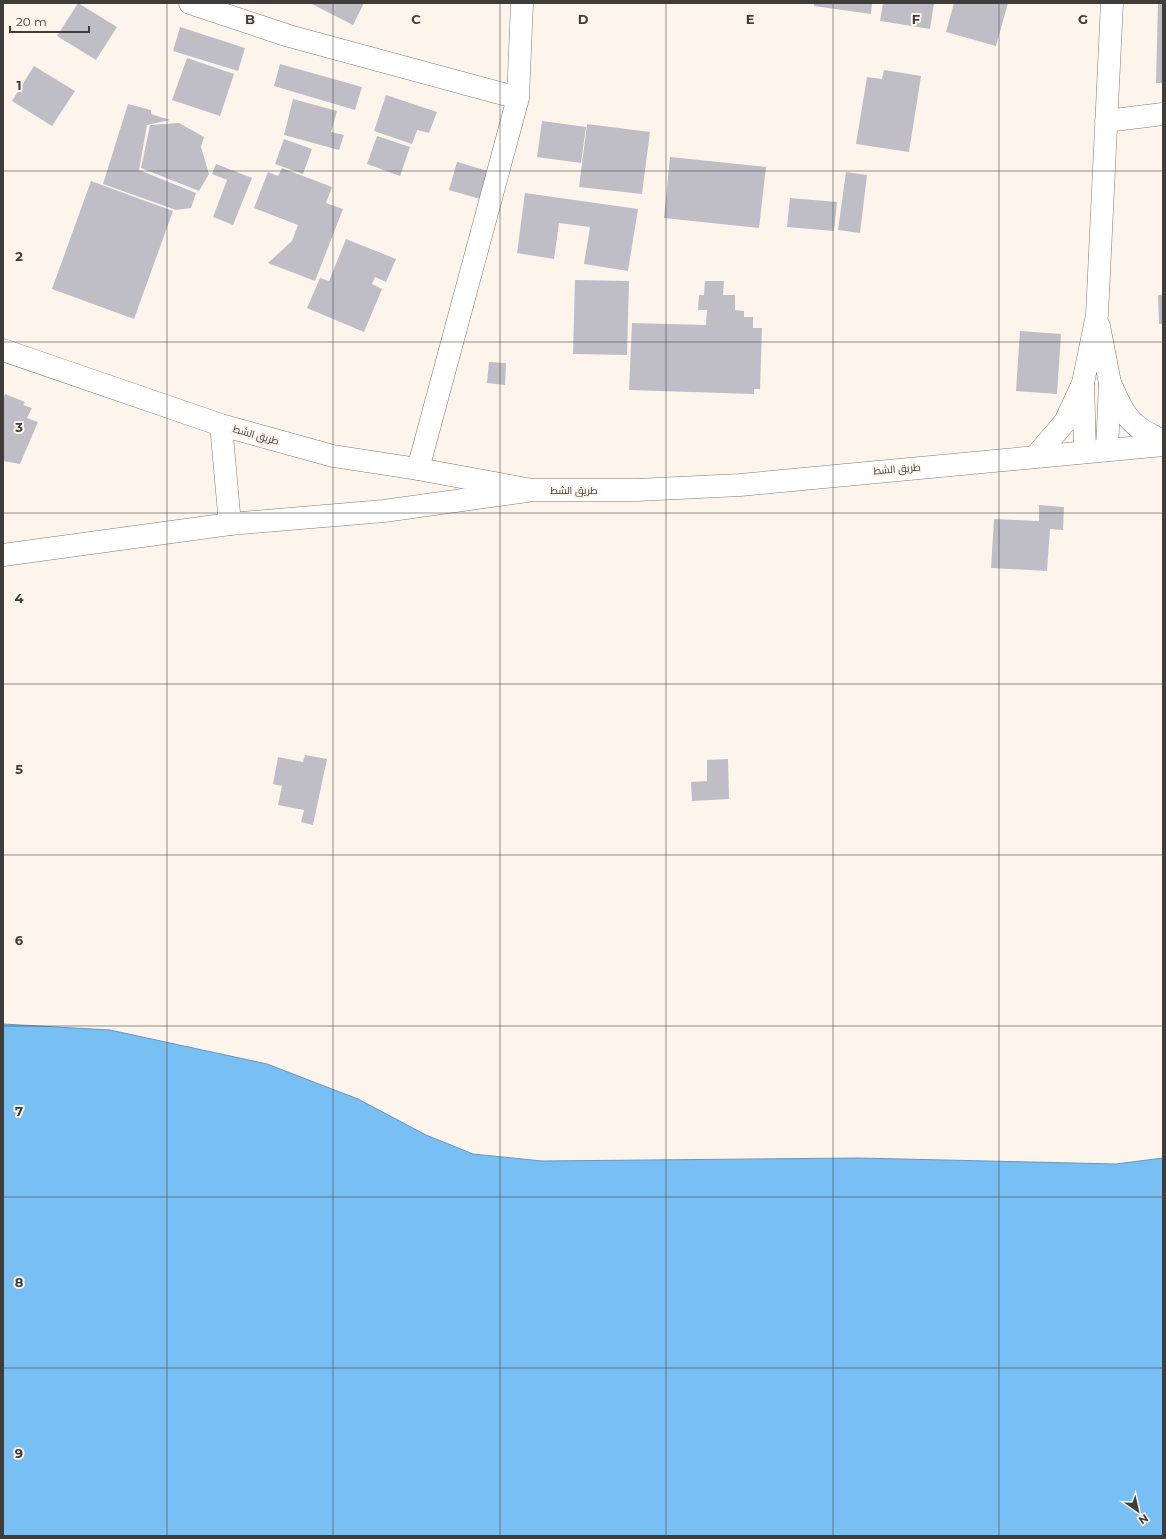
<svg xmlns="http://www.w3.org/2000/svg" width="1166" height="1539" font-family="Montserrat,Cairo,sans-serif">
	<rect width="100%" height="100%" fill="#fdf4ec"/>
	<path fill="#78c0f3" stroke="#6798bb" d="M 3,1024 L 110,1030 L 267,1064 L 358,1099 L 426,1135 L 473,1154 L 542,1161 L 858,1158 L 1116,1164 L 1163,1158 L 1163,1536 L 3,1536 Z"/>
	<path fill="#bfbec7" d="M 78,3 L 117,27 L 96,60 L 57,36 Z
		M 310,3 L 364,3 L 353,25 Z
		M 814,3 L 872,3 L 871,14 L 814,6 Z
		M 883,3 L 934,3 L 930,29 L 880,21 Z
		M 954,3 L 1008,3 L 996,46 L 946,32 Z
		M 1158,3 L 1163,3 L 1163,83 L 1156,83 Z
		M 180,27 L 245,48 L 238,71 L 173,51 Z
		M 187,58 L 234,74 L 220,116 L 172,100 Z
		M 280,64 L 362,87 L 355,110 L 274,86 Z
		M 34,66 L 75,91 L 52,126 L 12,101 Z
		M 884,70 L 921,76 L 909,152 L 856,144 L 867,77 L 882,79 Z
		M 386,95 L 437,112 L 429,133 L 417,130 L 412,144 L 374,131 Z
		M 293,99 L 337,111 L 331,132 L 344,135 L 339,150 L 284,135 Z
		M 128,104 L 151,110 L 151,114 L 170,120 L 147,125 L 139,170 L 196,193 L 191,208 L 176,210 L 103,184 Z
		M 542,121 L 586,127 L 581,163 L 537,157 Z
		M 179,123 L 204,137 L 201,147 L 209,174 L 199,191 L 141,168 L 150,125 Z
		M 587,124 L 650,132 L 642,194 L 579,187 Z
		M 377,136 L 410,147 L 400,176 L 367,164 Z
		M 284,139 L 312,149 L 303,174 L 275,164 Z
		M 670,157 L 766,167 L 759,228 L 664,218 Z
		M 457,162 L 495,173 L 487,201 L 449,190 Z
		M 216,164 L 252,178 L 233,225 L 213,217 L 227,180 L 212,174 Z
		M 282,168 L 332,187 L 326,203 L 343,209 L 315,281 L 268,263 L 292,241 L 298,225 L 254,208 L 268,172 L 278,176 Z
		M 846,172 L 867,175 L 860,233 L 838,230 Z
		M 91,181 L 173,211 L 134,319 L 52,289 Z
		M 525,193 L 638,209 L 628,271 L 584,264 L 590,227 L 559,223 L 554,259 L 517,253 Z
		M 790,198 L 837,202 L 834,231 L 787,227 Z
		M 346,239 L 396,259 L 386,282 L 375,277 L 372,284 L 382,289 L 364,332 L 307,308 L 320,278 L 329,281 Z
		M 575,280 L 629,281 L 627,355 L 573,354 Z
		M 705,281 L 724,281 L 723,295 L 735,295 L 735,310 L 744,311 L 744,317 L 753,317 L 753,328 L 762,328 L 760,389 L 754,389 L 754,394 L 629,390 L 632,323 L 706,325 L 707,310 L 698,310 L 699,295 L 704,295 Z
		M 1158,295 L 1163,295 L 1163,324 L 1159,324 Z
		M 1020,331 L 1061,334 L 1057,394 L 1016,391 Z
		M 489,362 L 506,363 L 505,385 L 487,383 Z
		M 5,394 L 25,402 L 23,405 L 32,408 L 27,418 L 38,422 L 20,464 L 3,461 L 3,399 Z
		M 1039,505 L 1064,507 L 1063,530 L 1050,529 L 1047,571 L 991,568 L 994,519 L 1039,521 Z
		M 305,755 L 327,759 L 313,825 L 301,822 L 304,810 L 278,805 L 282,786 L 273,784 L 278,757 L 303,762 Z
		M 728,759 L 729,799 L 692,801 L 691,782 L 707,781 L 707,760 Z"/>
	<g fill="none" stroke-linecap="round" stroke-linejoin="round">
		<g stroke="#827a74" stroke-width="23">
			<path id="minor" d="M 190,3 L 289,36 L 518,98
				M 1106,121 L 1163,114
				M 1099,326 L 1110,383 L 1107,450
				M 1085,452 L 1083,383 L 1097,315 L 1112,3
				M 418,469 L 518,98 L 522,3
				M 3,555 L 230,524 L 384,511 L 527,491"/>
		</g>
		<g stroke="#827a74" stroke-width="23">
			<path id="major" d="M 3,350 L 221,425 L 333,456 L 418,469 L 532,490 L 637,490 L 740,485 L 1163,445
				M 1110,383 C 1118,400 1124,418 1141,429 C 1148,434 1156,437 1163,441
				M 221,425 L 230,524
				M 1035,457 L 1065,422 L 1083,383"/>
		</g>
		<use href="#minor" stroke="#fff" stroke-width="22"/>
		<use href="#major" stroke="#fff" stroke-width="22"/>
	</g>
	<path fill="none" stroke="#403c39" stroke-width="1" stroke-opacity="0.55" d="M 167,3 L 167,1536M 333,3 L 333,1536M 500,3 L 500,1536M 666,3 L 666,1536M 833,3 L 833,1536M 999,3 L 999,1536M 3,171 L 1163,171M 3,342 L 1163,342M 3,513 L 1163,513M 3,684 L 1163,684M 3,855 L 1163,855M 3,1026 L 1163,1026M 3,1197 L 1163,1197M 3,1368 L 1163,1368"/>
	<g text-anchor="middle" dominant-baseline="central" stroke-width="4" stroke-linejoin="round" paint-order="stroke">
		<g font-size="10" fill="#403c39" stroke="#fdf4ec">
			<text transform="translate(256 435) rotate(16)">طريق الشط</text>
			<text transform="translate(897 469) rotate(-5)">طريق الشط</text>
			<text x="574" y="490">طريق الشط</text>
		</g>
	</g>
	<g font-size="13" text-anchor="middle" font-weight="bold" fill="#403c39" stroke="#fdf4ec" stroke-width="4" stroke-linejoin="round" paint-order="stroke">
		<text x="250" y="24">B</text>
		<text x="416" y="24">C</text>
		<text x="583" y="24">D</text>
		<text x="750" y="24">E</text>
		<text x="916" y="24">F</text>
		<text x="1083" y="24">G</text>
		<text x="19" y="90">1</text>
		<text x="19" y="261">2</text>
		<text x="19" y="432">3</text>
		<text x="19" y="603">4</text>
		<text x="19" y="774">5</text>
		<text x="19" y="945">6</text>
		<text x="19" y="1116">7</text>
		<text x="19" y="1287">8</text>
		<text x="19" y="1458">9</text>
	</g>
	<rect width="1166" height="1539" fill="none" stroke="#403c39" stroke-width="8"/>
	<g transform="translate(1138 1511) rotate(146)" stroke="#fdf4ec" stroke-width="3" paint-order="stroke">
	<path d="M0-3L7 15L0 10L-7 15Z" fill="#403c39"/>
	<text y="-6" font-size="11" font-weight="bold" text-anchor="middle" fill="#403c39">N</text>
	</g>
	<path d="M10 26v6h79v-6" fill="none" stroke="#403c39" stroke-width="2"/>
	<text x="16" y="26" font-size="12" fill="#403c39" stroke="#fdf4ec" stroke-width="3" paint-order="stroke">20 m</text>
</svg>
